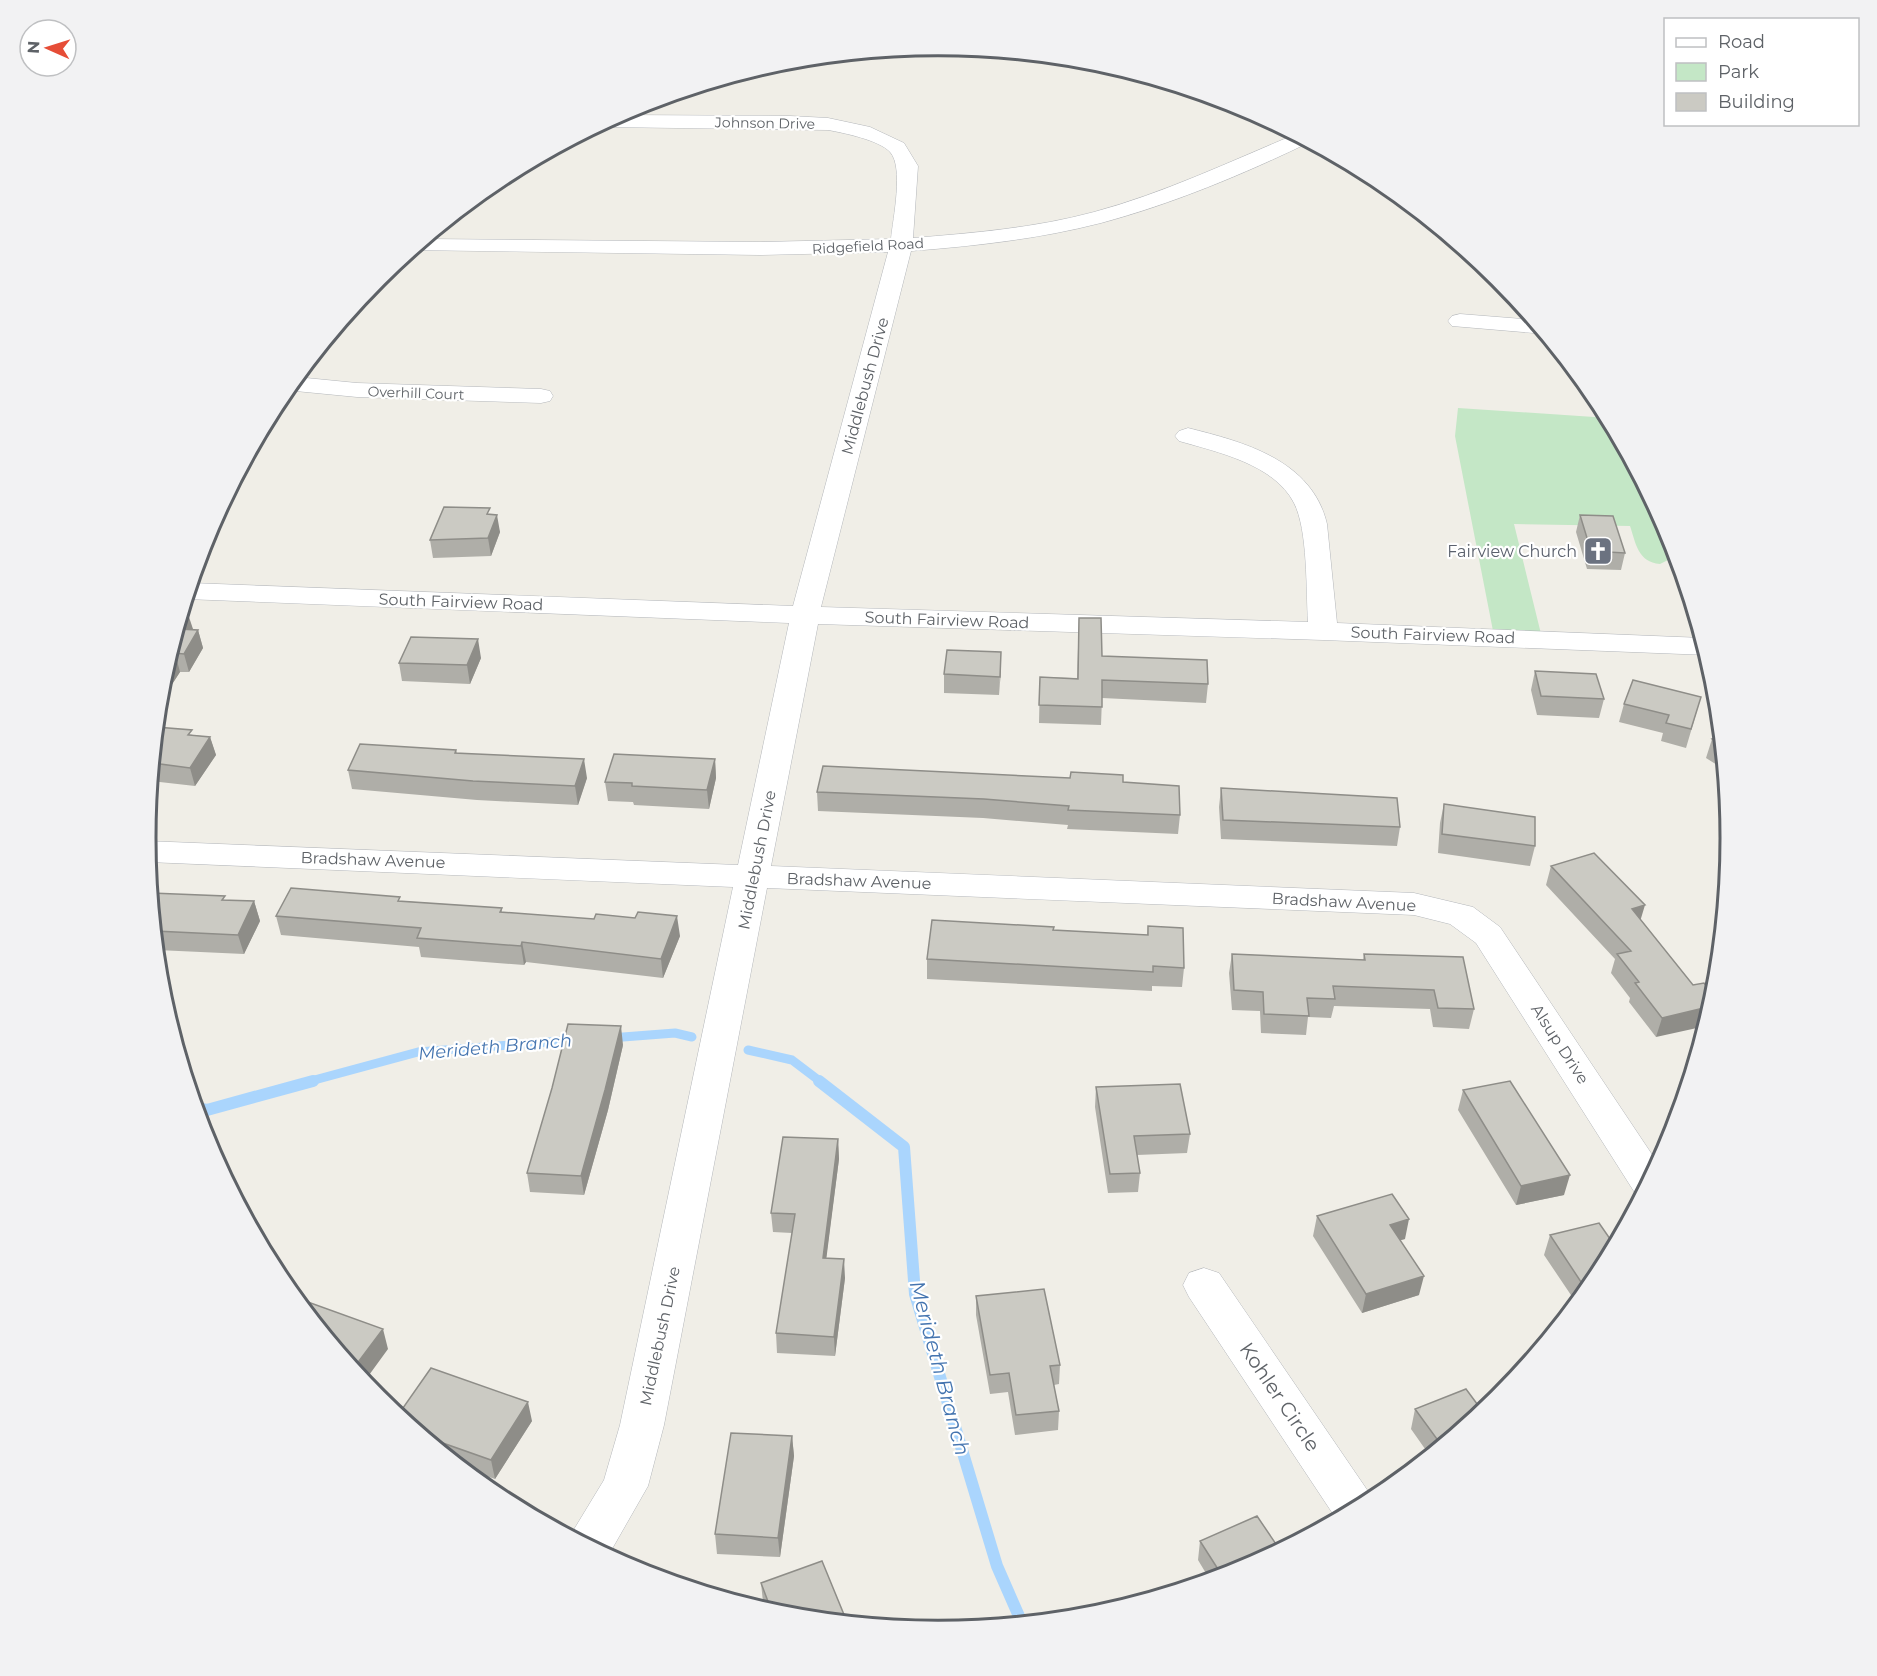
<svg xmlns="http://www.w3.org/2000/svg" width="1877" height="1676" font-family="Montserrat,sans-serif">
	<rect width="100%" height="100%" fill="#f0eee7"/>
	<path fill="#c4e7c6" d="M 1458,408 L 1609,418 L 1671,535 L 1679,561 L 1668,560 L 1660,564 C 1638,562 1636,544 1630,526 L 1514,524 L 1542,638 L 1494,636 L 1455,436 Z"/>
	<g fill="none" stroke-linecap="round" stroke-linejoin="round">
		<path stroke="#aad5fd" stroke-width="9" d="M 610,1038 L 675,1033 L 692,1037
			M 748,1050 L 792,1060 L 821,1082
			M 307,1082 L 418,1052 L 575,1040"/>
		<path stroke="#aad5fd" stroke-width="12" d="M 819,1081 L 904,1147 L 915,1294 L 997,1566 L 1022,1623
			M 196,1108 L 207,1110 L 313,1081"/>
		<g stroke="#b4b7bb" stroke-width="1">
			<path id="minor" d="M 1197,92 L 1242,106 L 1258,114 L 1244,114 L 1198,98 L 1196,94 Z
				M 617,115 L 790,116 L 828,118 L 870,127 L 904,143 L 918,166 L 913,238 C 973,233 1035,228 1094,212 C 1164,193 1229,162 1296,134 L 1310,142 C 1244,174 1172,204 1101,223 C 1039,239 975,246 911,251 L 821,607 L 1308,622 C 1306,591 1308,530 1294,503 C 1274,464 1217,452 1179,441 L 1175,436 L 1179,431 L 1188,428 C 1244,442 1312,460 1327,524 L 1337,623 L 1703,638 L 1708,655 L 1323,640 L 818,624 L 771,866 L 1414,893 L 1473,907 L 1500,927 L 1659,1165 L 1642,1195 L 1635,1193 L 1476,943 L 1450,924 L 1414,915 L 767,888 L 664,1425 L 648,1486 L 608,1556 L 570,1536 L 604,1480 L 620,1425 L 733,887 L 148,862 L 146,841 L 738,865 L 789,623 L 186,599 L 191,583 L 793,606 L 888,252 L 760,255 L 411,250 L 425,239 L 760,242 L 891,239 C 893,218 904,167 890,152 C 879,140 844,133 828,130 L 606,127 L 599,125 Z
				M 1460,314 L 1535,320 L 1546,334 L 1452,326 L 1448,321 L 1452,316 Z
				M 296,377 L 357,383 L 541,389 L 550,391 L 553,396 L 550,401 L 541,403 L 357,397 L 285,390 Z
				M 1204,1268 L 1219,1273 L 1374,1500 L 1337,1520 L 1189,1297 L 1183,1285 L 1189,1273 Z"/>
		</g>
		<use href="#minor" fill="#fff" fill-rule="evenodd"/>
	</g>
	<path fill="#afaea8" d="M 491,514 L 500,532 L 491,556 L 433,558 L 430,540 Z
		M 1580,515 L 1625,553 L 1621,570 L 1587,569 L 1576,532 Z
		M 182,614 L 193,630 L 198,630 L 203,648 L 189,672 L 180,672 L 167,692 L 160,692 L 161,683 Z
		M 1079,618 L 1102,656 L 1208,684 L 1206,703 L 1102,698 L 1101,725 L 1039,723 L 1040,677 L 1077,678 Z
		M 1001,652 L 999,695 L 944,693 L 944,674 Z
		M 481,658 L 470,684 L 402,681 L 399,663 Z
		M 1535,671 L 1604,699 L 1599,718 L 1537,715 L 1531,690 Z
		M 1701,697 L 1686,748 L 1661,741 L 1663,733 L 1619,722 L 1624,704 Z
		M 156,727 L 193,735 L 210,737 L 216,755 L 195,786 L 151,781 Z
		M 1721,735 L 1725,770 L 1706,758 L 1712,739 Z
		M 456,750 L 457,753 L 587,778 L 578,805 L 477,800 L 352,789 L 348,770 Z
		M 715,759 L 716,778 L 709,809 L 634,805 L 633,802 L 608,801 L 605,782 Z
		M 1123,782 L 1180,815 L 1178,834 L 1067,829 L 1068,825 L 983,818 L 818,811 L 817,792 Z
		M 1221,788 L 1400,827 L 1397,846 L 1221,839 L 1219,807 Z
		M 1444,804 L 1535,846 L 1530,866 L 1438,853 L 1440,823 Z
		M 1551,866 L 1641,920 L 1693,985 L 1656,1037 L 1629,1002 L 1630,998 L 1611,973 L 1615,959 L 1546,885 Z
		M 151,893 L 226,900 L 254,901 L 260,921 L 244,954 L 157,950 Z
		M 401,901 L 502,908 L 502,913 L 680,936 L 663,978 L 526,962 L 524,965 L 421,957 L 419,947 L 281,935 L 276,916 Z
		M 1148,926 L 1184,968 L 1182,987 L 1152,986 L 1152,991 L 927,979 L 927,959 L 1053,930 L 1147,935 Z
		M 1232,954 L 1363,960 L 1364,954 L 1474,1009 L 1469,1029 L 1433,1027 L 1430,1009 L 1334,1006 L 1331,1018 L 1308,1017 L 1306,1035 L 1261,1033 L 1260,1011 L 1232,1010 L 1229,973 Z
		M 623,1045 L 608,1110 L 584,1195 L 530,1192 L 527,1173 Z
		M 1689,1082 L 1682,1105 L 1681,1102 L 1687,1083 Z
		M 1096,1087 L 1190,1134 L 1187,1153 L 1137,1155 L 1140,1173 L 1138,1192 L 1108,1193 L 1095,1107 Z
		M 1463,1090 L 1564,1195 L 1516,1205 L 1458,1110 Z
		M 838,1139 L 839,1159 L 826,1258 L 845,1278 L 835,1356 L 777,1353 L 776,1333 L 792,1233 L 773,1232 L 771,1213 Z
		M 1317,1216 L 1405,1239 L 1400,1240 L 1419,1295 L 1362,1313 L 1313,1236 Z
		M 1550,1235 L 1598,1279 L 1577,1304 L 1544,1255 Z
		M 976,1296 L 1060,1365 L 1059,1384 L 1054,1385 L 1059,1411 L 1058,1430 L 1015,1435 L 1008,1392 L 990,1394 L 976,1315 Z
		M 1415,1409 L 1483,1412 L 1430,1456 L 1411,1429 Z
		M 398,1415 L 532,1421 L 495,1479 L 460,1467 Z
		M 792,1436 L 794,1456 L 780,1557 L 717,1554 L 715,1534 Z
		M 1200,1541 L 1242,1571 L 1210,1580 L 1198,1560 Z
		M 761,1583 L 783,1616 L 766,1610 L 763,1602 Z"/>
	<path fill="#8e8d88" d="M 497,515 L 500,532 L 491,556 L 488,538 Z
		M 188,614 L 194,632 L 179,629 Z
		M 198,630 L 203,648 L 189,672 L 184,654 Z
		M 478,639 L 481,658 L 470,684 L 467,665 Z
		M 1001,652 L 1001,670 L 999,695 L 1000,677 Z
		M 175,653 L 180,672 L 167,692 L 163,677 L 165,668 Z
		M 210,737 L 216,755 L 195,786 L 190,768 Z
		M 584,759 L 587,778 L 578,805 L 575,786 Z
		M 715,759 L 716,778 L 709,809 L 707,790 Z
		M 254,901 L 260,921 L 244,954 L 238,935 Z
		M 1645,905 L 1639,925 L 1632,909 Z
		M 677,916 L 680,936 L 663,978 L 661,959 Z
		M 522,942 L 526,962 L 524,965 L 521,946 Z
		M 1712,1006 L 1706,1026 L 1656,1037 L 1662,1018 Z
		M 621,1026 L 623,1045 L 608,1110 L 584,1195 L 581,1176 Z
		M 838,1139 L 839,1159 L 824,1277 L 823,1258 Z
		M 1570,1175 L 1564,1195 L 1516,1205 L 1521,1186 Z
		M 1409,1219 L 1405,1239 L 1386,1244 L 1390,1225 Z
		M 844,1259 L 845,1278 L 835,1356 L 834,1337 Z
		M 1424,1276 L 1419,1295 L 1362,1313 L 1366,1294 Z
		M 383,1329 L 388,1349 L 364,1382 L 353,1369 Z
		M 528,1402 L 532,1421 L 495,1479 L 491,1460 Z
		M 792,1436 L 794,1456 L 780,1557 L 778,1538 Z"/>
	<path fill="#cbcac3" stroke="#8e8d88" stroke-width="1.5" d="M 444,507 L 490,508 L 487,514 L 497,515 L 488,538 L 430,540 Z
		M 1580,515 L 1613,516 L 1625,553 L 1591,551 Z
		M 182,614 L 188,614 L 179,629 L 198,630 L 184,654 L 175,653 L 165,668 Z
		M 1079,618 L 1101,618 L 1102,656 L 1207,660 L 1208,684 L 1102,680 L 1102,707 L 1039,705 L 1040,677 L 1078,679 Z
		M 411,637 L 478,639 L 467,665 L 399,663 Z
		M 947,650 L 1001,652 L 1000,677 L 944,674 Z
		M 1535,671 L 1596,674 L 1604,699 L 1541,696 Z
		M 1633,680 L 1701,697 L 1691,729 L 1666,723 L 1669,715 L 1624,704 Z
		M 156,727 L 192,730 L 188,735 L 210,737 L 190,768 L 153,763 Z
		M 1721,735 L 1722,746 L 1712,739 Z
		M 360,744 L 456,750 L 455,753 L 584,759 L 575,786 L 473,781 L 348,770 Z
		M 614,754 L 715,759 L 707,790 L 632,786 L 632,783 L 605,782 Z
		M 823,766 L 1070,778 L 1071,772 L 1123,775 L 1123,782 L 1179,786 L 1180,815 L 1068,810 L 1069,806 L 984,799 L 817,792 Z
		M 1221,788 L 1397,798 L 1400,827 L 1223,820 Z
		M 1444,804 L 1535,817 L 1535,846 L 1442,834 Z
		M 1594,853 L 1645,905 L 1632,909 L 1693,985 L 1704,983 L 1715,997 L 1712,1006 L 1662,1018 L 1635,983 L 1639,982 L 1617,954 L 1631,951 L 1551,866 Z
		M 291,888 L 400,897 L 398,901 L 502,908 L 500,912 L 594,919 L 596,914 L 635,918 L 638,912 L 677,916 L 661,959 L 522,942 L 521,946 L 417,938 L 421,928 L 276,916 Z
		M 151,893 L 225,896 L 222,900 L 254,901 L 238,935 L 155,931 Z
		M 932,920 L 1054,927 L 1053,930 L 1148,935 L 1148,926 L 1183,928 L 1184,968 L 1153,966 L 1153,972 L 927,959 Z
		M 1232,954 L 1365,960 L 1364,954 L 1463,957 L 1474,1009 L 1438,1008 L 1434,990 L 1333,986 L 1335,999 L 1307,998 L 1309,1016 L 1264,1014 L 1263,992 L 1234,990 Z
		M 568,1024 L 621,1026 L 605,1090 L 581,1176 L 527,1173 L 552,1088 Z
		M 1510,1081 L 1570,1175 L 1521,1186 L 1463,1090 Z
		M 1180,1084 L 1190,1134 L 1134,1136 L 1140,1173 L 1110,1174 L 1096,1087 Z
		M 783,1137 L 838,1139 L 823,1258 L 844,1259 L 834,1337 L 776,1333 L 795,1214 L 771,1213 Z
		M 1392,1194 L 1409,1219 L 1390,1225 L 1424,1276 L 1366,1294 L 1317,1216 Z
		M 1599,1223 L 1615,1246 L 1598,1279 L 1587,1291 L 1550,1235 Z
		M 1044,1289 L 1060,1365 L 1050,1366 L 1059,1411 L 1016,1415 L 1009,1373 L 990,1375 L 976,1296 Z
		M 294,1297 L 383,1329 L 353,1369 Z
		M 431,1368 L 528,1402 L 491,1460 L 423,1436 L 398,1415 Z
		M 1466,1389 L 1483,1412 L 1442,1446 L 1415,1409 Z
		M 731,1433 L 792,1436 L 778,1538 L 715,1534 Z
		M 1257,1516 L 1280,1550 L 1242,1571 L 1223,1577 L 1200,1541 Z
		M 822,1561 L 847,1622 L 783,1616 L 772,1612 L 761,1583 Z"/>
	<defs>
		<g id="church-square" transform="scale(1.5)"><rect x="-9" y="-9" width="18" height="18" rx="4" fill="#6b7280" stroke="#fff"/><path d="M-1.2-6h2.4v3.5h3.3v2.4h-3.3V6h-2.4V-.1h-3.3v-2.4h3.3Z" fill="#fff"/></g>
	</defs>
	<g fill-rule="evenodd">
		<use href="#church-square" x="1598" y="551"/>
	</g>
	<g text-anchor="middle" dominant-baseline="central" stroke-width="4.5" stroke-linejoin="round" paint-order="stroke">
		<g font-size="14" fill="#5e6267" stroke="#fff">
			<text transform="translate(765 123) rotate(1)">Johnson Drive</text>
			<text transform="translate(868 246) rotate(-3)">Ridgefield Road</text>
			<text transform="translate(416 393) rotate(2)">Overhill Court</text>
		</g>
		<g font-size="16" fill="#5e6267" stroke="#fff">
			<text transform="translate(865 386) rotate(-75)">Middlebush Drive</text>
			<text transform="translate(461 602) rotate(2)">South Fairview Road</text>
			<text transform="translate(947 620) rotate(2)">South Fairview Road</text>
			<text transform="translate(1433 635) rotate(2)">South Fairview Road</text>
			<text transform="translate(373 860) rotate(2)">Bradshaw Avenue</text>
			<text transform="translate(757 860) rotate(-79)">Middlebush Drive</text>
			<text transform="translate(859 881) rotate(2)">Bradshaw Avenue</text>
			<text transform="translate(1344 902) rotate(3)">Bradshaw Avenue</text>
			<text transform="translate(1560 1044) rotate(57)">Alsup Drive</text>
			<text transform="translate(660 1336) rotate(-78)">Middlebush Drive</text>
		</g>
		<g font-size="16" fill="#5b616d" stroke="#fff" text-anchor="end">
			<text x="1577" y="551">Fairview Church</text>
		</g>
		<g font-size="18" font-style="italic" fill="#4575b0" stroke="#fff">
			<text transform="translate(495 1047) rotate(-5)">Merideth Branch</text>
		</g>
		<g font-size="20" fill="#5e6267" stroke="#fff">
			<text transform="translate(1280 1397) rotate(56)">Kohler Circle</text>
		</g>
		<g font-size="21" font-style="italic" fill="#4575b0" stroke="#fff">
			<text transform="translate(940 1368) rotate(75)">Merideth Branch</text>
		</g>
	</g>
	<path d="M0 0H1877V1676H0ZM156 838a782 782 0 1 1 1564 0a782 782 0 1 1-1564 0Z" fill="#f2f2f3" fill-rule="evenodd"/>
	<path fill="none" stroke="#5e6267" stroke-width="3" d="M156 838a782 782 0 1 1 1564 0a782 782 0 1 1-1564 0Z"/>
	<rect x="1664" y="18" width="195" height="108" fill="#ffffff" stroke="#bfc0c2" stroke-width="1.5"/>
	<rect x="1676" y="38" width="30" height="9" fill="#ffffff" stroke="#bfc0c2" stroke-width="1.5"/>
	<text x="1718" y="48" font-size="18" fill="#5e6267">Road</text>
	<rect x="1676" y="63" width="30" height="18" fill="#c4e7c6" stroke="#bfc0c2" stroke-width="1.5"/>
	<text x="1718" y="78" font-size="18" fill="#5e6267">Park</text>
	<rect x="1676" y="93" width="30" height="18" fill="#cbcac3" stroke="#bfc0c2" stroke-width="1.5"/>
	<text x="1718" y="108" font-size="18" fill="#5e6267">Building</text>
	<g transform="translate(48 48) rotate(273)"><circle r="28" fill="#ffffff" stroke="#bfc0c2" stroke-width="1.5"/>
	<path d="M0-4.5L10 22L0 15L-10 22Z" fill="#e64d37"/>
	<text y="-9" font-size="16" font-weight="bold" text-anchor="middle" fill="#5e6267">N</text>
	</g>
</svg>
